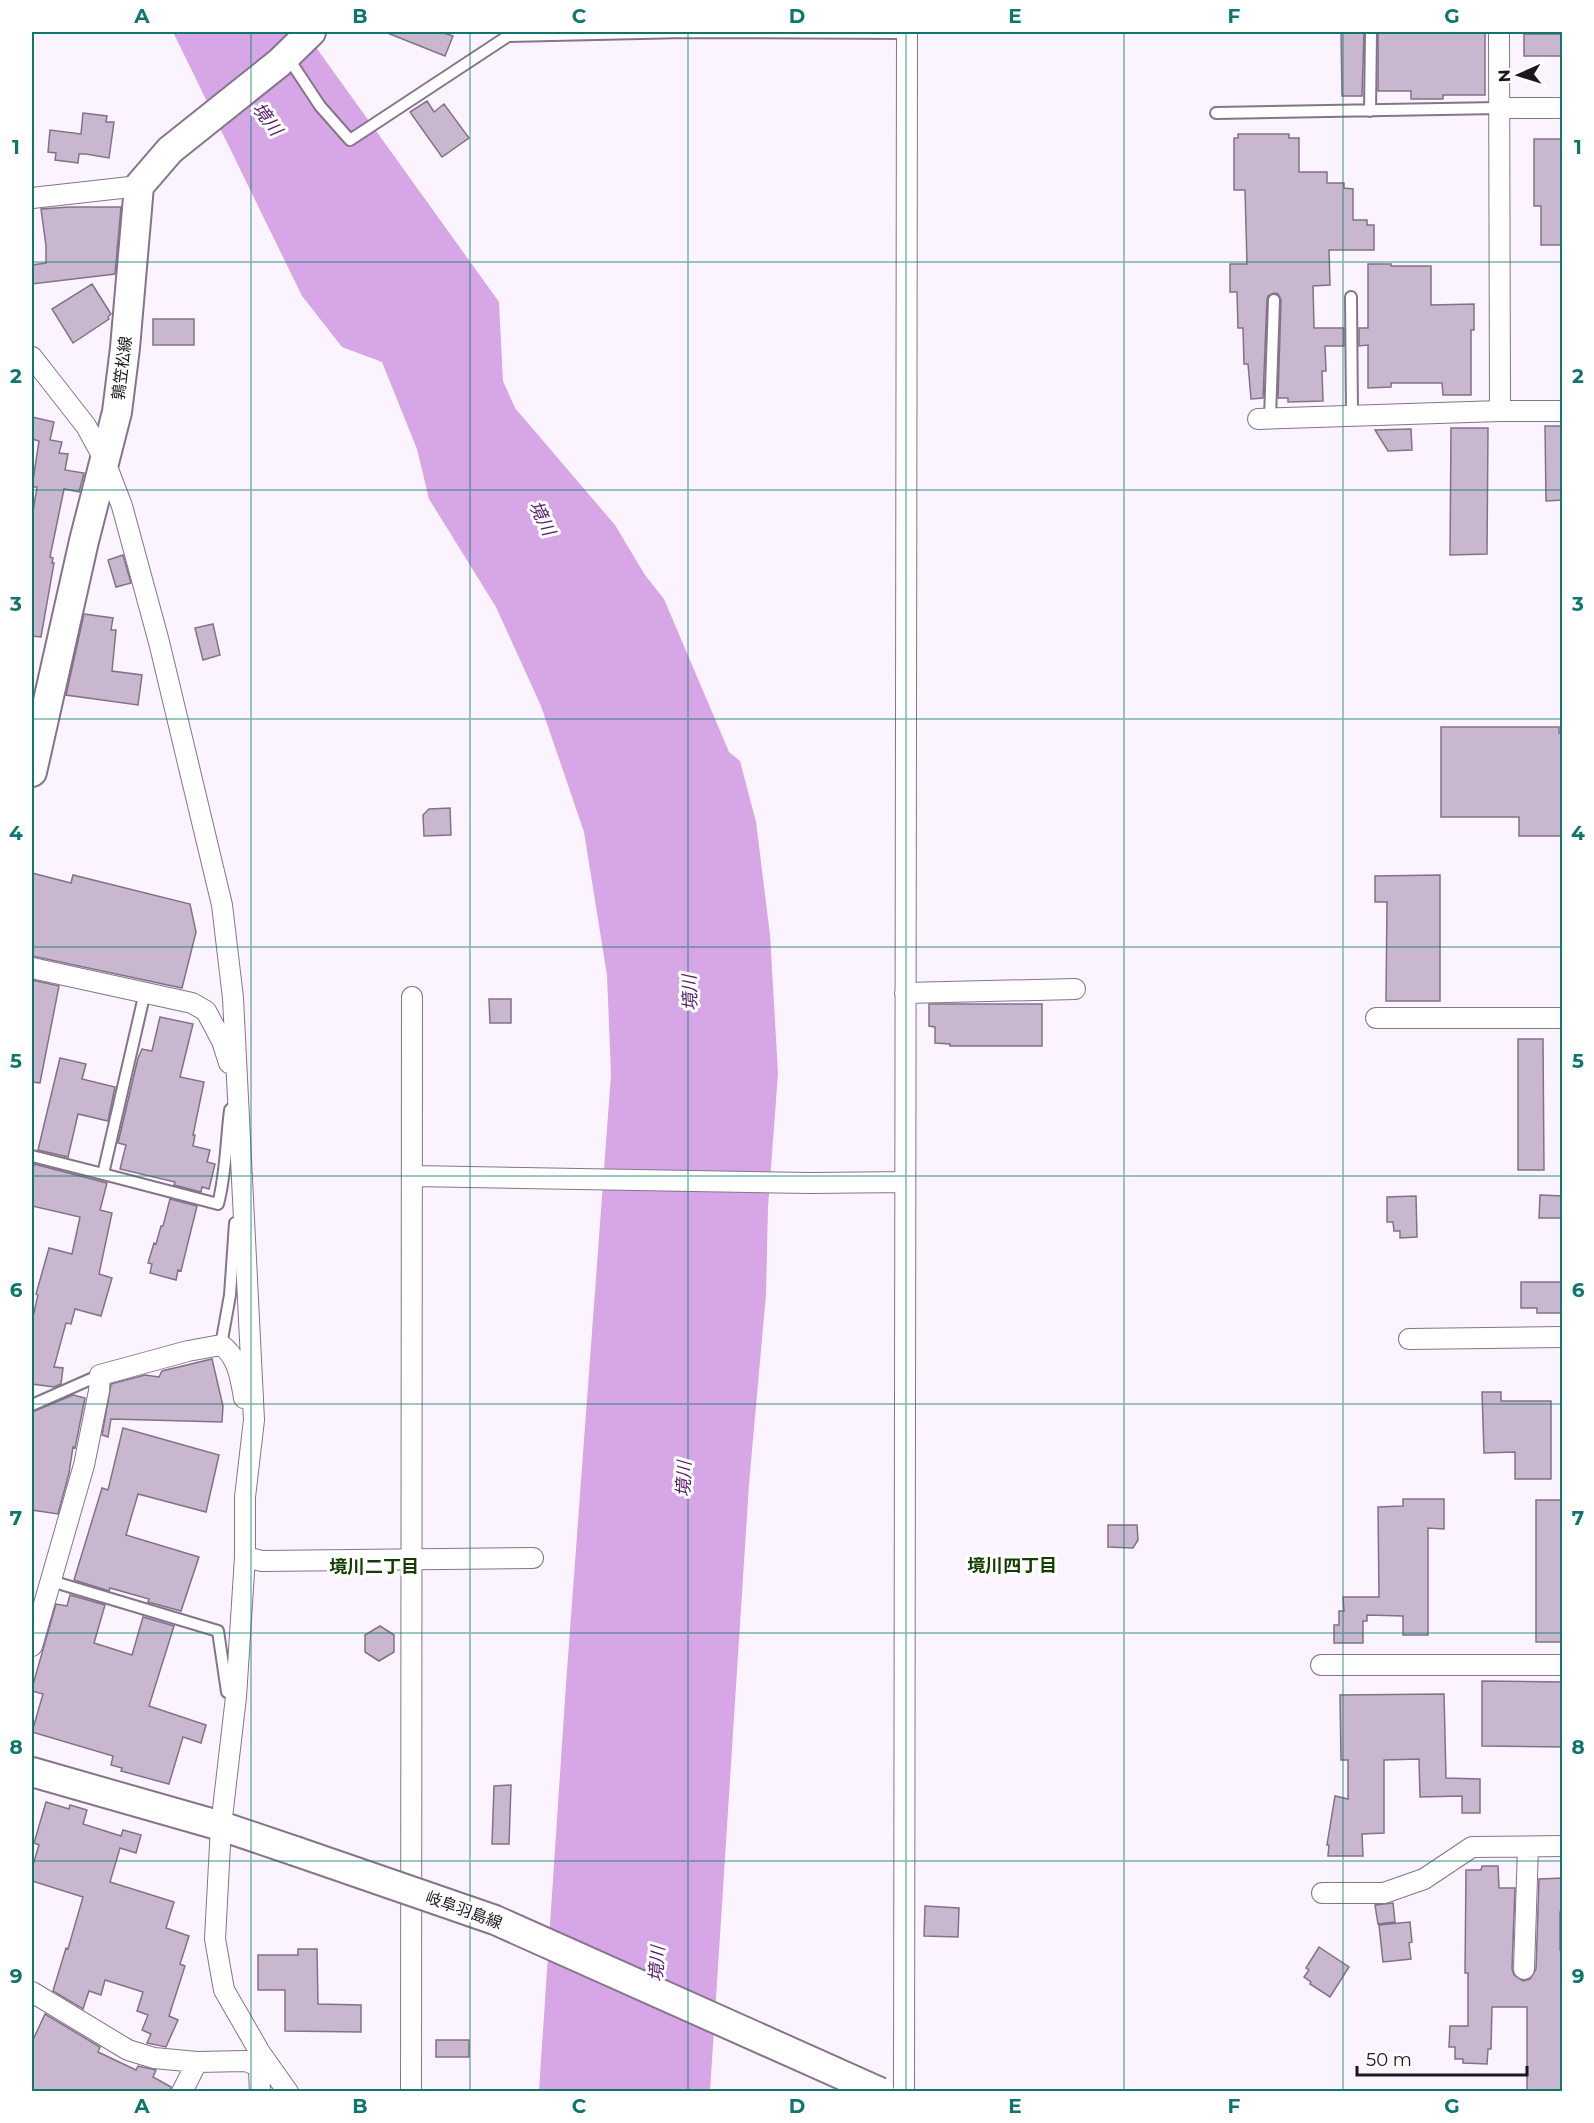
<svg xmlns="http://www.w3.org/2000/svg" width="1594" height="2123" font-family="Montserrat,'Noto Sans JP',sans-serif">
	<rect width="100%" height="100%" fill="#fbf4fe"/>
	<path fill="#d6a6e6" d="M 173,32 L 305,32 L 499,302 L 503,381 L 515,408 L 615,525 L 645,575 L 664,599 L 729,752 L 740,761 L 756,822 L 770,935 L 778,1073 L 768,1208 L 766,1294 L 749,1484 L 710,2091 L 539,2091 L 566,1684 L 611,1075 L 607,975 L 584,832 L 541,706 L 496,607 L 429,499 L 417,449 L 382,362 L 342,347 L 302,296 Z"/>
	<path fill="#c9b7cf" stroke="#827187" stroke-width="1.5" d="M 385,32 L 441,32 L 453,36 L 445,56 Z
		M 1341,32 L 1364,32 L 1362,96 L 1342,96 Z
		M 1378,32 L 1485,32 L 1485,95 L 1443,95 L 1443,99 L 1411,99 L 1411,91 L 1378,91 Z
		M 1524,34 L 1563,34 L 1563,56 L 1524,56 Z
		M 427,101 L 434,112 L 444,104 L 469,138 L 442,157 L 410,112 Z
		M 83,113 L 107,116 L 106,122 L 114,122 L 109,158 L 86,154 L 79,154 L 78,163 L 55,160 L 56,153 L 48,152 L 50,130 L 81,134 Z
		M 1238,134 L 1289,134 L 1289,138 L 1299,138 L 1299,172 L 1327,172 L 1327,183 L 1344,183 L 1344,188 L 1353,189 L 1353,220 L 1367,220 L 1367,225 L 1374,225 L 1374,250 L 1329,250 L 1330,285 L 1313,286 L 1314,328 L 1344,328 L 1344,346 L 1325,346 L 1326,371 L 1322,371 L 1323,401 L 1288,402 L 1288,398 L 1278,398 L 1281,300 L 1278,294 L 1274,293 L 1268,296 L 1267,300 L 1263,398 L 1251,399 L 1248,364 L 1244,364 L 1243,328 L 1238,328 L 1237,292 L 1230,292 L 1230,264 L 1247,264 L 1245,190 L 1234,190 L 1234,138 L 1238,138 Z
		M 1534,139 L 1563,139 L 1563,245 L 1541,245 L 1541,206 L 1534,206 Z
		M 69,207 L 121,207 L 115,274 L 32,284 L 32,265 L 46,263 L 46,246 L 41,209 Z
		M 1368,264 L 1391,264 L 1391,266 L 1431,266 L 1431,305 L 1474,304 L 1474,330 L 1471,330 L 1471,395 L 1443,395 L 1442,383 L 1391,383 L 1391,387 L 1368,388 L 1368,345 L 1359,346 L 1359,328 L 1368,328 Z
		M 92,284 L 111,314 L 108,317 L 109,319 L 73,343 L 52,309 Z
		M 153,319 L 194,319 L 194,345 L 153,345 Z
		M 32,417 L 54,422 L 50,440 L 62,442 L 59,453 L 68,454 L 65,470 L 84,473 L 79,492 L 64,489 L 50,557 L 53,558 L 52,563 L 54,563 L 41,637 L 32,636 L 32,517 L 37,487 L 32,487 L 39,441 L 32,439 Z
		M 1545,426 L 1563,426 L 1563,500 L 1546,501 Z
		M 1451,428 L 1488,428 L 1487,554 L 1450,555 Z
		M 1411,429 L 1412,450 L 1388,451 L 1375,430 Z
		M 123,555 L 131,583 L 116,587 L 108,560 Z
		M 84,614 L 113,618 L 111,630 L 116,630 L 112,671 L 142,675 L 138,705 L 66,695 Z
		M 213,624 L 220,655 L 203,660 L 195,628 Z
		M 1441,727 L 1559,727 L 1559,733 L 1563,733 L 1563,836 L 1519,836 L 1519,817 L 1441,817 Z
		M 450,808 L 451,835 L 424,836 L 423,815 L 429,809 Z
		M 32,873 L 71,883 L 73,875 L 190,904 L 196,932 L 182,988 L 32,956 Z
		M 1440,875 L 1440,1001 L 1386,1001 L 1387,902 L 1375,902 L 1375,876 Z
		M 32,980 L 59,986 L 40,1083 L 32,1082 Z
		M 489,999 L 511,999 L 511,1023 L 490,1023 Z
		M 929,1004 L 1042,1004 L 1042,1046 L 950,1046 L 950,1044 L 935,1043 L 935,1027 L 929,1026 Z
		M 160,1017 L 193,1024 L 180,1077 L 204,1082 L 193,1135 L 195,1135 L 193,1146 L 210,1150 L 207,1162 L 215,1164 L 209,1189 L 202,1187 L 201,1192 L 174,1185 L 175,1182 L 120,1169 L 126,1145 L 118,1143 L 138,1058 L 142,1049 L 152,1051 Z
		M 1518,1039 L 1543,1039 L 1544,1170 L 1518,1170 Z
		M 60,1058 L 86,1064 L 82,1079 L 115,1087 L 108,1121 L 78,1114 L 68,1157 L 38,1150 Z
		M 34,1164 L 107,1183 L 100,1210 L 112,1213 L 99,1274 L 112,1278 L 101,1316 L 75,1309 L 71,1324 L 66,1323 L 54,1367 L 63,1368 L 61,1384 L 54,1387 L 32,1384 L 32,1321 L 38,1295 L 36,1294 L 49,1248 L 72,1254 L 80,1217 L 32,1206 L 32,1176 Z
		M 1540,1195 L 1563,1196 L 1563,1218 L 1539,1218 Z
		M 1416,1196 L 1417,1237 L 1400,1238 L 1400,1231 L 1394,1231 L 1393,1222 L 1387,1222 L 1387,1197 Z
		M 170,1199 L 197,1206 L 181,1271 L 178,1270 L 176,1280 L 150,1273 L 152,1264 L 148,1263 L 154,1243 L 156,1244 L 161,1226 L 163,1226 Z
		M 1521,1282 L 1563,1282 L 1563,1313 L 1537,1313 L 1537,1308 L 1521,1308 Z
		M 212,1359 L 223,1406 L 222,1422 L 111,1419 L 108,1437 L 102,1435 L 111,1384 L 145,1375 L 159,1377 L 162,1371 Z
		M 1482,1392 L 1501,1392 L 1501,1401 L 1551,1401 L 1551,1479 L 1515,1479 L 1515,1452 L 1484,1453 Z
		M 73,1395 L 85,1398 L 75,1448 L 73,1447 L 69,1473 L 58,1514 L 32,1510 L 32,1412 Z
		M 123,1428 L 219,1455 L 206,1512 L 138,1494 L 126,1535 L 199,1557 L 181,1611 L 148,1602 L 149,1599 L 110,1588 L 109,1591 L 74,1580 L 102,1488 L 108,1490 Z
		M 1403,1499 L 1444,1499 L 1444,1529 L 1428,1528 L 1428,1635 L 1403,1635 L 1403,1616 L 1367,1615 L 1367,1621 L 1363,1621 L 1363,1643 L 1334,1643 L 1334,1625 L 1339,1625 L 1339,1611 L 1344,1611 L 1343,1597 L 1379,1597 L 1378,1507 L 1403,1506 Z
		M 1536,1500 L 1563,1500 L 1563,1642 L 1536,1642 Z
		M 1108,1525 L 1137,1525 L 1138,1540 L 1133,1548 L 1108,1547 Z
		M 70,1595 L 105,1605 L 94,1643 L 132,1655 L 143,1617 L 174,1626 L 149,1706 L 206,1725 L 201,1743 L 183,1737 L 169,1784 L 121,1771 L 122,1768 L 111,1765 L 113,1756 L 32,1732 L 43,1694 L 32,1691 L 32,1688 L 56,1604 L 67,1606 Z
		M 380,1626 L 394,1635 L 394,1652 L 379,1661 L 365,1652 L 365,1635 Z
		M 1482,1681 L 1563,1682 L 1563,1747 L 1482,1746 Z
		M 1444,1694 L 1446,1778 L 1480,1779 L 1480,1813 L 1462,1813 L 1462,1796 L 1420,1797 L 1419,1759 L 1384,1760 L 1384,1833 L 1362,1834 L 1363,1856 L 1328,1856 L 1329,1845 L 1327,1845 L 1335,1796 L 1348,1799 L 1348,1760 L 1341,1760 L 1340,1695 Z
		M 511,1785 L 509,1844 L 492,1844 L 494,1786 Z
		M 46,1802 L 69,1809 L 70,1805 L 87,1810 L 83,1824 L 121,1836 L 123,1830 L 141,1835 L 136,1853 L 120,1848 L 110,1882 L 174,1902 L 166,1928 L 189,1936 L 180,1964 L 185,1966 L 169,2016 L 178,2020 L 166,2047 L 147,2043 L 151,2034 L 142,2030 L 148,2015 L 137,2011 L 143,1992 L 105,1980 L 101,1995 L 89,1991 L 83,2009 L 53,1991 L 66,1948 L 68,1949 L 83,1897 L 32,1881 L 32,1868 L 39,1845 L 34,1843 Z
		M 1482,1866 L 1498,1866 L 1499,1888 L 1515,1888 L 1512,1969 L 1514,1975 L 1523,1981 L 1530,1979 L 1536,1969 L 1539,1879 L 1563,1878 L 1563,1912 L 1560,1912 L 1560,1950 L 1563,1950 L 1561,2025 L 1563,2025 L 1563,2091 L 1527,2091 L 1527,2007 L 1492,2007 L 1491,2049 L 1488,2049 L 1487,2064 L 1463,2063 L 1463,2059 L 1455,2059 L 1455,2047 L 1449,2047 L 1450,2026 L 1468,2026 L 1468,1973 L 1465,1973 L 1466,1870 L 1481,1870 Z
		M 1393,1903 L 1395,1922 L 1378,1924 L 1375,1905 Z
		M 925,1906 L 959,1908 L 958,1937 L 924,1936 Z
		M 1410,1922 L 1412,1942 L 1409,1943 L 1411,1959 L 1383,1962 L 1379,1925 Z
		M 1319,1947 L 1349,1967 L 1330,1997 L 1310,1984 L 1311,1982 L 1304,1977 L 1309,1970 L 1306,1968 Z
		M 298,1949 L 317,1949 L 318,2004 L 361,2005 L 361,2032 L 285,2031 L 285,1990 L 258,1990 L 258,1955 L 298,1955 Z
		M 45,2014 L 100,2047 L 98,2052 L 136,2070 L 138,2066 L 156,2070 L 153,2077 L 171,2087 L 170,2091 L 32,2091 L 32,2042 Z
		M 436,2040 L 469,2040 L 469,2057 L 436,2057 Z"/>
	<g fill="none" stroke-linecap="round" stroke-linejoin="round">
		<g stroke="#85748a" stroke-width="14">
			<path id="service" d="M 287,56 L 320,106 L 350,140 L 508,36 L 685,32 L 907,33
				M 1370,111 L 1371,32
				M 1216,113 L 1499,108
				M 1351,297 L 1352,415
				M 1270,418 L 1274,300
				M 32,1156 L 103,1174 L 145,992
				M 103,1174 L 218,1204 C 226,1174 226,1142 230,1110 L 234,1106
				M 221,1345 L 230,1295 L 235,1223
				M 32,1405 L 100,1375
				M 51,1581 L 218,1631 L 227,1692 L 236,1696"/>
		</g>
		<g stroke="#85748a" stroke-width="22">
			<path id="minor" d="M 1499,32 L 1500,411
				M 1499,108 L 1562,108
				M 32,198 L 139,186
				M 32,357 L 86,426 L 104,459 L 122,506 L 159,642 L 222,905 L 233,998 L 254,1420 L 245,1497 L 245,1557 L 236,1697 L 221,1826 L 215,1939 L 224,1990 L 258,2049 L 260,2092
				M 1258,419 L 1500,411 L 1562,411
				M 32,968 L 192,1003 L 206,1011 L 222,1041 L 229,1063
				M 905,993 L 1075,989
				M 1376,1018 L 1562,1018
				M 413,1176 L 810,1183 L 905,1182
				M 1409,1339 L 1562,1337
				M 245,1557 L 262,1561 L 533,1558
				M 32,1646 L 84,1465 L 99,1391 L 100,1375 L 188,1351 L 221,1345 C 238,1356 241,1380 244,1398
				M 1321,1665 L 1562,1665
				M 1322,1893 L 1384,1893 L 1424,1879 L 1472,1847 L 1562,1846
				M 1524,1969 L 1528,1847
				M 32,1992 L 128,2050 L 154,2058 L 197,2062 L 246,2061 L 260,2067
				M 259,2051 L 288,2092
				M 182,2092 L 197,2062
				M 411,2092 L 412,997
				M 904,2092 L 907,32"/>
		</g>
		<g stroke="#85748a" stroke-width="32">
			<path id="secondary" d="M 32,772 L 84,541 L 117,412 L 125,348 L 139,186 L 170,150 L 279,63 L 311,32
				M 32,1772 L 221,1826 L 295,1851"/>
		</g>
		<use href="#service" stroke="#fff" stroke-width="10"/>
		<use href="#minor" stroke="#fff" stroke-width="20"/>
		<use href="#secondary" stroke="#fff" stroke-width="28"/>
		<g stroke="#85748a" stroke-width="32" stroke-linecap="butt">
			<path id="secondary-bridge" d="M 295,1851 L 495,1920 L 880,2092"/>
		</g>
		<use href="#secondary-bridge" stroke="#fff" stroke-width="28"/>
	</g>
	<path fill="none" stroke="#0f766e" stroke-width="1.5" stroke-opacity="0.55" d="M 251,32 L 251,2092M 470,32 L 470,2092M 688,32 L 688,2092M 906,32 L 906,2092M 1124,32 L 1124,2092M 1343,32 L 1343,2092M 32,262 L 1562,262M 32,490 L 1562,490M 32,719 L 1562,719M 32,947 L 1562,947M 32,1176 L 1562,1176M 32,1404 L 1562,1404M 32,1633 L 1562,1633M 32,1861 L 1562,1861"/>
	<g text-anchor="middle" dominant-baseline="central" stroke-width="6" stroke-linejoin="round" paint-order="stroke">
		<g font-size="16" fill="#1c161f" stroke="#fff">
			<text transform="translate(122 368) rotate(-83)">鶉笠松線</text>
			<text transform="translate(464 1910) rotate(20)">岐阜羽島線</text>
		</g>
		<g font-size="18" font-style="italic" fill="#571d68" stroke="#fff">
			<text transform="translate(267 119) rotate(53)">境川</text>
			<text transform="translate(542 518) rotate(64)">境川</text>
			<text transform="translate(690 993) rotate(-92)">境川</text>
			<text transform="translate(684 1479) rotate(-88)">境川</text>
			<text transform="translate(657 1964) rotate(-86)">境川</text>
		</g>
		<g font-size="18" font-weight="bold" fill="#143e00" stroke="#fff">
			<text x="1012" y="1566">境川四丁目</text>
			<text x="374" y="1567">境川二丁目</text>
		</g>
	</g>
	<rect width="1594" height="2123" fill="none" stroke="#ffffff" stroke-width="66"/>
	<g transform="translate(1519 75) rotate(267)" stroke="#ffffff" stroke-width="4.5" paint-order="stroke">
	<path d="M0-4.5L10 22L0 15L-10 22Z" fill="#1c161f"/>
	<text y="-9" font-size="16" font-weight="bold" text-anchor="middle" fill="#1c161f">N</text>
	</g>
	<path d="M1357 2066v9h170v-9" fill="none" stroke="#1c161f" stroke-width="3"/>
	<text x="1366" y="2066" font-size="18" fill="#1c161f" stroke="#ffffff" stroke-width="4.5" paint-order="stroke">50 m</text>
	<rect x="33" y="33" width="1528" height="2057" fill="none" stroke="#0f766e" stroke-width="2"/>
	<g font-size="20" text-anchor="middle" font-weight="bold" fill="#0f766e">
		<text x="142" y="23">A</text>
		<text x="360" y="23">B</text>
		<text x="579" y="23">C</text>
		<text x="797" y="23">D</text>
		<text x="1015" y="23">E</text>
		<text x="1234" y="23">F</text>
		<text x="1452" y="23">G</text>
		<text x="16" y="154">1</text>
		<text x="1578" y="154">1</text>
		<text x="16" y="383">2</text>
		<text x="1578" y="383">2</text>
		<text x="16" y="611">3</text>
		<text x="1578" y="611">3</text>
		<text x="16" y="840">4</text>
		<text x="1578" y="840">4</text>
		<text x="16" y="1068">5</text>
		<text x="1578" y="1068">5</text>
		<text x="16" y="1297">6</text>
		<text x="1578" y="1297">6</text>
		<text x="16" y="1525">7</text>
		<text x="1578" y="1525">7</text>
		<text x="16" y="1754">8</text>
		<text x="1578" y="1754">8</text>
		<text x="16" y="1983">9</text>
		<text x="1578" y="1983">9</text>
		<text x="142" y="2113">A</text>
		<text x="360" y="2113">B</text>
		<text x="579" y="2113">C</text>
		<text x="797" y="2113">D</text>
		<text x="1015" y="2113">E</text>
		<text x="1234" y="2113">F</text>
		<text x="1452" y="2113">G</text>
	</g>
</svg>
